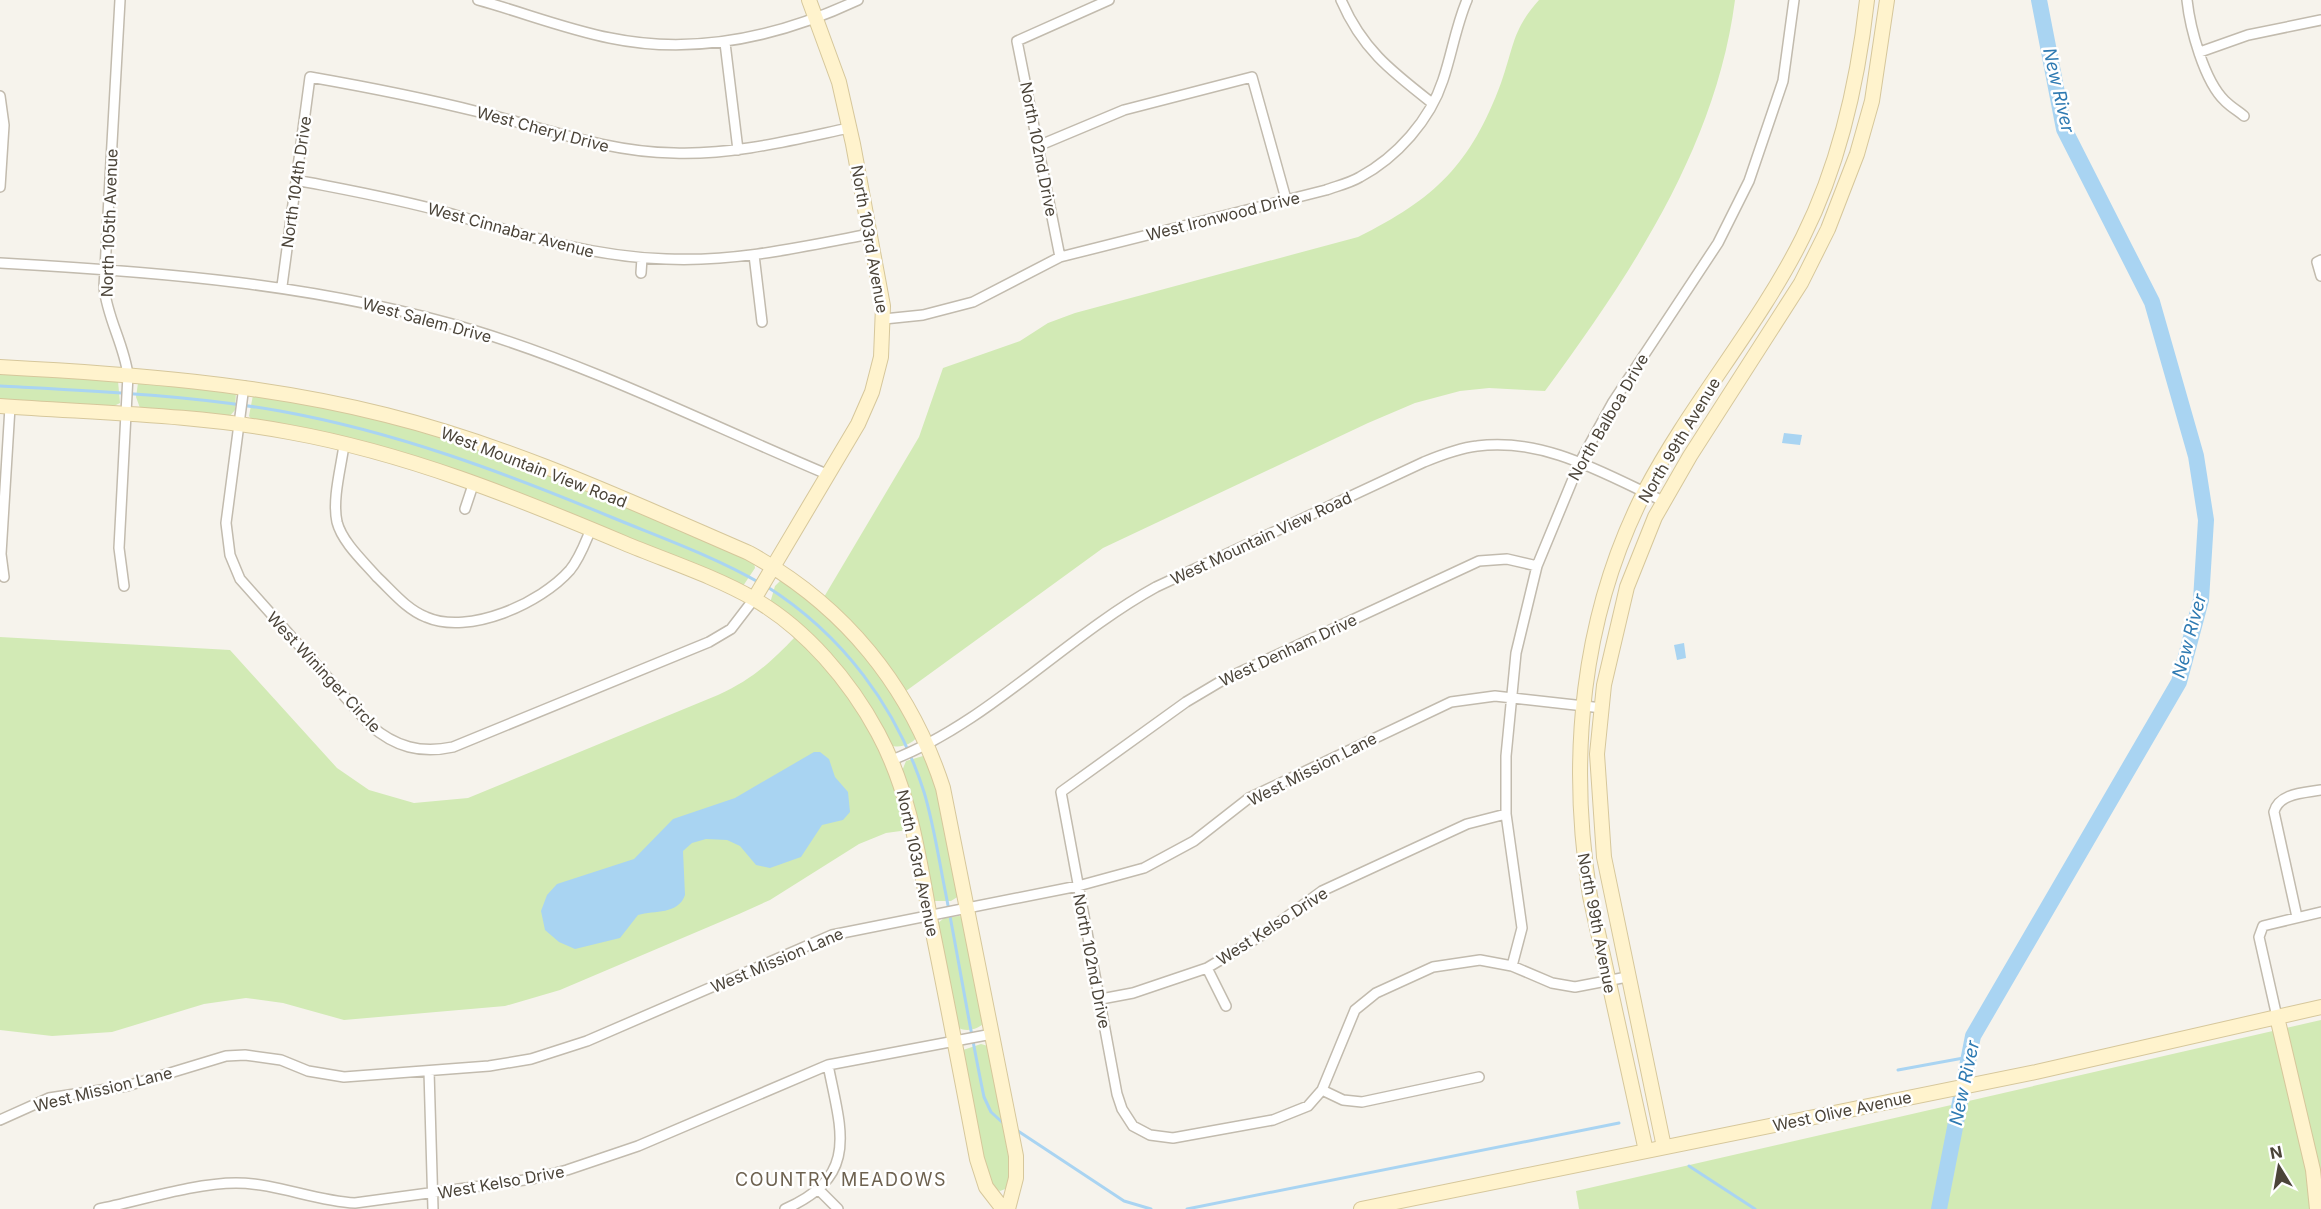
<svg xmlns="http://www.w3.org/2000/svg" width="2321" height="1209" font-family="Inter,sans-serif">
	<rect width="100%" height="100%" fill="#f6f3ec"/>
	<path fill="#d2eab5" d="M 1539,0 L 1735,0 C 1716,147 1631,274 1545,391 L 1489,388 L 1460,391 L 1415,403 L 1368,423 L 1103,548 L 906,691 L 875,648 L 824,597 L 919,437 L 943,368 L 1020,341 L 1048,323 L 1075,313 L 1358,237 C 1435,199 1471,164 1501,83 C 1514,47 1512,30 1539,0 Z
		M 0,371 L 118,381 L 120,403 L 112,407 L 0,400 Z
		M 138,383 L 236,392 L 235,410 L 229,417 L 140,408 L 136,397 Z
		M 253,395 L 385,418 L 536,467 L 754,562 L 755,568 L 743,586 L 475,477 L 253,421 L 249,416 Z
		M 781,580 L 807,596 L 874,661 L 917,737 C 912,744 901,748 893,746 L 770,603 L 775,586 Z
		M 0,637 L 230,650 L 337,768 L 369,790 L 414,803 L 468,798 L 718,695 C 751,680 769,664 795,637 C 834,673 865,714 887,763 C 897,784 901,808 908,830 L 886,833 L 859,844 L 770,900 L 739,914 L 560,990 L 505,1006 L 344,1020 L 283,1003 L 246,998 L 204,1004 L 112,1032 L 52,1036 L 0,1030 Z
		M 923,756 L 927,757 L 940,791 L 959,896 L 951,901 L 934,901 L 902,771 L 906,761 Z
		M 959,916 L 963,917 L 985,1022 C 979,1029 966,1033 957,1027 L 937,924 L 944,918 Z
		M 2321,1020 L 2321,1209 L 1579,1209 L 1576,1191 Z
		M 981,1044 L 988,1046 L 1013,1161 L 1008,1188 L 1000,1191 L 993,1186 L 987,1176 L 963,1050 Z"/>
	<path fill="#a9d4f2" d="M 1784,433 L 1802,435 L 1800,445 L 1782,443 Z
		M 1684,643 L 1686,658 L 1677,660 L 1674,645 Z
		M 814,752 L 820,752 L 829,759 L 835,777 L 848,792 L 850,812 L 843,820 L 822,825 L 801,857 L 770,868 L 756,865 L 740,846 L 727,840 L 706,839 L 692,843 L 683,851 L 685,895 C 678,915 655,910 638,915 L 620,938 L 575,949 L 559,942 L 545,930 L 541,911 L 547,895 L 557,884 L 634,859 L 673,819 L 735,798 Z"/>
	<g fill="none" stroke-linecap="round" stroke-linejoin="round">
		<path stroke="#a9d4f2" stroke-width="3" d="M 0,386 C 93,391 188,395 280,411 C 396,432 503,472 611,517 C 662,538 713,556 760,583
			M 766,586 C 842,634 897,707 924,792 C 934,825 939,861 946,895 C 959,962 970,1030 984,1097 L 991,1112 L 1003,1123
			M 1898,1070 L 1969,1057
			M 1018,1131 L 1124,1201 L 1151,1209
			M 1689,1166 L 1755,1209
			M 1187,1209 L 1619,1123"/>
		<path stroke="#a9d4f2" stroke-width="16" d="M 1939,1209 L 1973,1036 L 2179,682 L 2201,600 L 2206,520 L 2196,456 L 2152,302 L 2064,129 L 2039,0"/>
		<g stroke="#c2bbae" stroke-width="12">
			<path id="street" d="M 120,0 L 104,287 C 107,318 124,344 128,375 L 119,548 L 124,586
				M 478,0 C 522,12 565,29 610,38 C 696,56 779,37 858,0
				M 1341,0 C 1362,49 1391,71 1432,103
				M 2187,0 C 2190,28 2204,81 2225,101 C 2231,107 2238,111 2244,116
				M 725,43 L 738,150
				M 2200,52 L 2248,35 L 2321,20
				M 0,96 L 4,125 L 0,187
				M 1038,146 L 1124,110 L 1252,77 L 1286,199
				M 296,180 C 347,190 399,199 448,213 C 520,234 591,257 666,259 C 736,262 802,247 870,234
				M 754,255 L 762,322
				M 1060,257 L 1017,41 L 1109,0
				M 2321,260 L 2317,262 L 2321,276
				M 0,263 C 161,272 320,284 476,331 C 597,368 712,426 829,475
				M 641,273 L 642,258
				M 282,286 L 310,77 C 367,87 423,98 479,112 C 545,128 606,152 674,153 C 734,155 792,140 849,128
				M 884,319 L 923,315 L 973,302 L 1060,257 L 1326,190 C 1337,186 1350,183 1360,177 C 1397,157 1430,120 1443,80 C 1452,53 1456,26 1467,0
				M 244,386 L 226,523 L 230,555 L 240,579 L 370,725 C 395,747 421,754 453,747 L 709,642 L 731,629 L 754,599
				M 344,445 C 341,468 332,499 337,522 C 342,542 364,562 377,577 C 392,591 406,609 426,617 C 469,636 541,603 570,570 C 580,558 585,543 591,529
				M 465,509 L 474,482
				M 1537,566 L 1507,559 L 1479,561 L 1223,680 L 1186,702 L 1061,792 L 1117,1094 L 1122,1109 L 1133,1126 L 1150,1135 L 1173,1138 L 1273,1120 L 1308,1106 L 1322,1090 L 1355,1010 L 1376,993 L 1433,967 L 1480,960 L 1512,966 L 1552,983 L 1575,987 L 1627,977
				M 4,577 L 1,554 L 10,407
				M 892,760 C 988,723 1065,637 1156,587 L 1424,462 C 1441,455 1459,448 1477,446 C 1544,437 1605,474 1663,501
				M 2297,917 L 2274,812 C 2279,793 2304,793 2321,790
				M 1512,966 L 1522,928 L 1506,814 L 1506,756 L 1516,653 L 1537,566 L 1580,462 L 1613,402 L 1718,243 L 1749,181 L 1783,81 L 1794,0
				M 1207,968 L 1226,1006
				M 1101,999 L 1133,993 L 1207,968 L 1262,935 L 1322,891 L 1467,824 L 1506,814
				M 2277,1017 L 2259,937 L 2263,926 L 2321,912
				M 429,1071 L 433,1209
				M 1322,1090 L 1343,1100 L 1362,1102 L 1479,1077
				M 0,1120 L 49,1098 L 127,1086 L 226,1056 L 245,1055 L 281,1060 L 308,1071 L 344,1077 L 489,1066 L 531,1059 L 587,1041 L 832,935 L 1078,886 L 1144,868 L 1194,841 L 1249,798 L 1451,702 L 1495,696 L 1602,708
				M 820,1191 L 838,1209
				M 99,1209 C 139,1201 195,1183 236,1183 C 276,1183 315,1201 355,1203 L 532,1179 L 567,1170 L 638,1146 L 828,1065 L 992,1034
				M 785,1209 C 860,1176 841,1131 828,1065"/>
		</g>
		<g stroke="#d6c79b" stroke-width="16">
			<path id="secondary" d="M 0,367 C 130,374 259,383 386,415 C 511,446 631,502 749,553 C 844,605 910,686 943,788 L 1016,1156 L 1016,1178 L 1008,1209
				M 0,406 C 97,413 193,414 289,432 C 406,453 515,497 624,543 C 667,561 714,576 754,599 C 806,629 850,681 878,733 C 910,792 919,858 931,923 C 947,1001 962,1080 977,1159 L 986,1187 L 1003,1209
				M 754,599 L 858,424 L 872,392 L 881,357 L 883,306 L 853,144 L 839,82 L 809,0
				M 2277,1017 L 2313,1170 L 2317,1209
				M 1664,1147 L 1604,857 L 1597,754 L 1604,685 L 1627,587 L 1655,517 L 1690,456 L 1801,283 L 1828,229 L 1857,154 L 1872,101 L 1887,0
				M 1646,1151 L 1590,896 C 1568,759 1581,616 1645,491 C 1691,403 1759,326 1803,237 C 1840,163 1858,81 1867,0
				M 1361,1209 L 2036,1072 L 2321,1007"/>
		</g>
		<use href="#street" stroke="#fff" stroke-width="9"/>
		<use href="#secondary" stroke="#fff3cd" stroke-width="14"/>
	</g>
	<g text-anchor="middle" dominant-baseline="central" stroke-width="5" stroke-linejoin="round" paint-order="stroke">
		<g font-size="16" fill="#4b4439" stroke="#fff">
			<text transform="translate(543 129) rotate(15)">West Cheryl Drive</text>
			<text transform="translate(1039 149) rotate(79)">North 102nd Drive</text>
			<text transform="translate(296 182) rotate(-82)">North 104th Drive</text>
			<text transform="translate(1223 216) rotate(-14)">West Ironwood Drive</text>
			<text transform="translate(109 223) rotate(-88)">North 105th Avenue</text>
			<text transform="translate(511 230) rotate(15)">West Cinnabar Avenue</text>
			<text transform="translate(870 239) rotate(80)">North 103rd Avenue</text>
			<text transform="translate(427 320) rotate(15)">West Salem Drive</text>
			<text transform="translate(1608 417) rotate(-60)">North Balboa Drive</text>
			<text transform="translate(1679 440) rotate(-59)">North 99th Avenue</text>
			<text transform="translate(534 467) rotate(21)">West Mountain View Road</text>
			<text transform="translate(1261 538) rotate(-25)">West Mountain View Road</text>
			<text transform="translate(1288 650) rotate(-25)">West Denham Drive</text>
			<text transform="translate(324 672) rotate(47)">West Wininger Circle</text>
			<text transform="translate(1312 769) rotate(-27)">West Mission Lane</text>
			<text transform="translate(918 863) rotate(78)">North 103rd Avenue</text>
			<text transform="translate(1597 923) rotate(79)">North 99th Avenue</text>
			<text transform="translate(1272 926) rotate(-33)">West Kelso Drive</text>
			<text transform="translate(777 960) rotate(-23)">West Mission Lane</text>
			<text transform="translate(1092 961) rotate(79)">North 102nd Drive</text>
			<text transform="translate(103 1089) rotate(-14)">West Mission Lane</text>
			<text transform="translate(1842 1111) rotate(-12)">West Olive Avenue</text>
			<text transform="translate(501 1182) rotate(-10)">West Kelso Drive</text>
		</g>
		<g font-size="18" font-style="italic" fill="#2e7ab2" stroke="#fff">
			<text transform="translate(2059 90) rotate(77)">New River</text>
			<text transform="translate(2189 636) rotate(-75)">New River</text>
			<text transform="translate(1964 1083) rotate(-78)">New River</text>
		</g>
		<g font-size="18" letter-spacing="1.5" fill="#6e6250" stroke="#fff">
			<text x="841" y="1179">COUNTRY MEADOWS</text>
		</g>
	</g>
	<g transform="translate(2279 1167) rotate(349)" stroke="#ffffff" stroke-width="4.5" paint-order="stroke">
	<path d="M0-4.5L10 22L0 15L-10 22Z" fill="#4b4439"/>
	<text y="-9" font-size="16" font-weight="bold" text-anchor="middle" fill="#4b4439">N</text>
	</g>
</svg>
